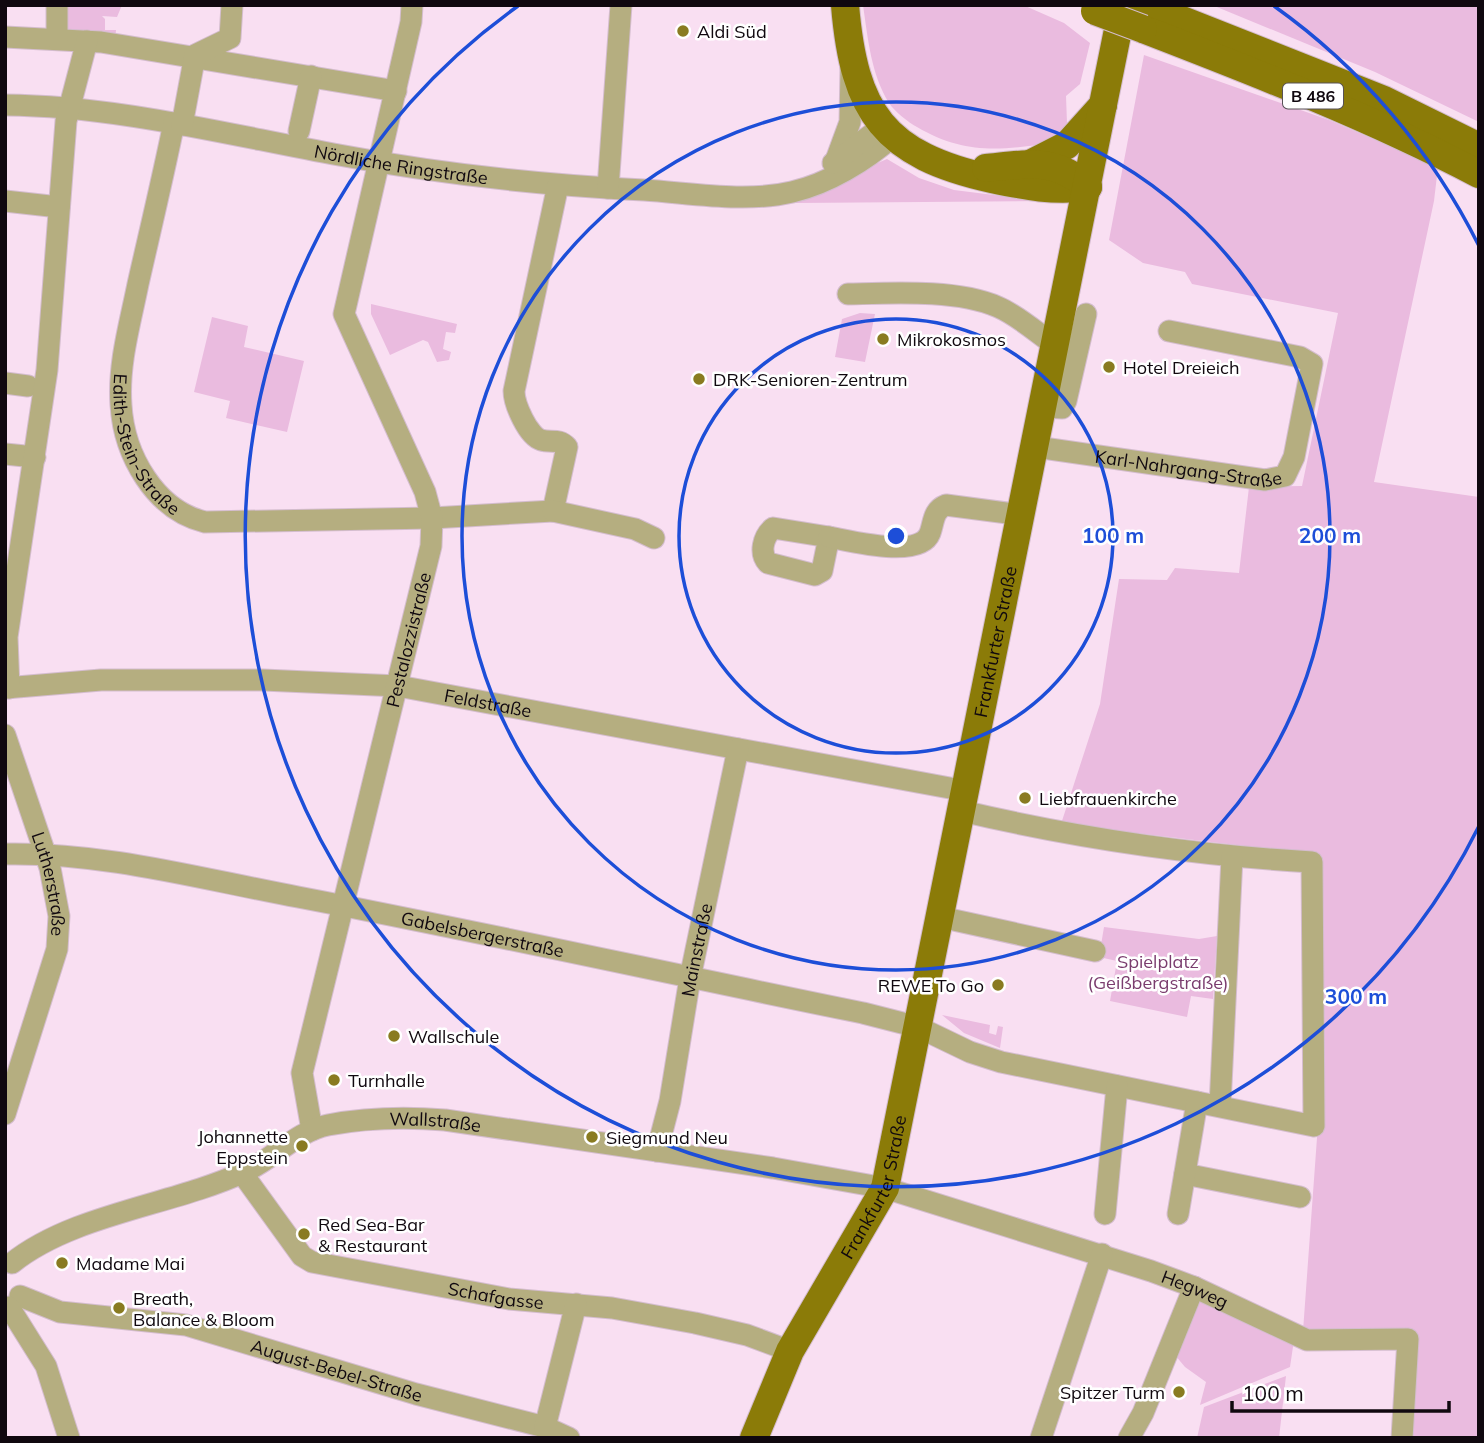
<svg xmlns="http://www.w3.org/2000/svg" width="1484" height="1443" font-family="Mulish,sans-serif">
	<rect width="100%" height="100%" fill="#f9dff2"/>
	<path fill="#eabbdf" d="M 61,5 L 122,5 L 117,17 L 102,16 L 105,19 L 105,30 L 116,30 L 115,41 L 65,37 Z
		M 863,5 L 1023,5 L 1064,23 L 1090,43 L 1080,84 L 1066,96 L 1067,123 L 1052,143 C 1001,150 964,155 917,127 C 908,122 895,112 889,103 C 871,74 868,39 863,5 Z
		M 1212,5 L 1479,5 L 1479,122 L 1375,72 Z
		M 1144,55 L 1329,120 L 1438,167 L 1434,201 L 1374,482 L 1479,497 L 1479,1438 L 1409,1438 L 1415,1334 L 1303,1331 L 1318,1124 L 1320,855 L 1061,824 L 1100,704 L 1119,579 L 1167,580 L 1175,568 L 1239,573 L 1249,487 L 1302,486 L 1338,313 L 1192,284 L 1185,272 L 1143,263 L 1109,240 Z
		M 887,159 L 919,178 L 954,190 L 1042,201 L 796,203 L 796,198 Z
		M 371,304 L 457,324 L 455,333 L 446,332 L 443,349 L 451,352 L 449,360 L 437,362 L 428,342 L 423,340 L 390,355 L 371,314 Z
		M 860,313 L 875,314 L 865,362 L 835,357 L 842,319 Z
		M 212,317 L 248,326 L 244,347 L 304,361 L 287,432 L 226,418 L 230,401 L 194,392 Z
		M 1104,927 L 1199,939 L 1217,936 L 1213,999 L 1191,996 L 1187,1017 L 1110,1001 L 1117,961 L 1099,957 Z
		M 942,1015 L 990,1025 L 989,1033 L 996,1035 L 998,1026 L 1003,1027 L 1000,1048 L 964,1033 Z
		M 1200,1294 L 1294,1340 L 1290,1367 L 1200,1405 L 1206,1382 L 1185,1367 L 1175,1355 Z
		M 1286,1376 L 1279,1438 L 1197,1438 L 1204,1407 Z"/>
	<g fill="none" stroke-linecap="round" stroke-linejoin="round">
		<g stroke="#d4bdce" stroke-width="23">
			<g id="minor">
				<path d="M 5,37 L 101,42 L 396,91"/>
				<path d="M 57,39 L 57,5"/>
				<path id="s1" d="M 5,105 C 118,106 229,135 339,155 C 440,174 542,185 644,190 C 691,193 746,203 792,192 C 827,184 866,161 893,136"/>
				<path id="s2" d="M 174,123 C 163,177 150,231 138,284 C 130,324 118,364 121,405 C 124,455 155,510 205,522 L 432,518 L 553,511 L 567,447 C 559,438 551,443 541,440 C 528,436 514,404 514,391 L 558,185"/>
				<path d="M 182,125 L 195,55 L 230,38 L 232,5"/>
				<path d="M 299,131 L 311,76"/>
				<path d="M 836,160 L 850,122 L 851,69"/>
				<path d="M 833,163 L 872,134 L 893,136"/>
				<path d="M 608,188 L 621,5"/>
				<path d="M 5,201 L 59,207"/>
				<path d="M 848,294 C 892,293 957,289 998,307 C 1019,316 1037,333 1056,346"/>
				<path d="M 5,383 L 28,386"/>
				<path d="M 1044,407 L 1062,408 L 1066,401 L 1086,314"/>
				<path id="s3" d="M 1036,447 L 1265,480 L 1285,476 L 1294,457 L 1312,364 L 1300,357 L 1169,331"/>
				<path d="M 5,454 L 35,457"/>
				<path d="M 553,511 L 635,529 L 654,538"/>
				<path d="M 773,528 L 829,537 L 822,571 L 815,575 L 768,563 C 759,553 763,537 773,528 Z"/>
				<path d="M 829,537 C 851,541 920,559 930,533 C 934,522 933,510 946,505 L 1022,515"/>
				<path id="s4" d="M 5,688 L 101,680 L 263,680 L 398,686 L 966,791"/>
				<path d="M 9,688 L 7,637 L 47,370 L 66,121 L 87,41"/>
				<path id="s5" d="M 5,735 L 50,868 L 59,916 L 57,949 L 5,1114"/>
				<path id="s6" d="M 5,854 C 104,852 201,879 298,897 C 487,933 675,975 863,1013 L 918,1027 L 970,1052 L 1001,1062 L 1314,1126 L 1312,862 C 1193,855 1077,838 962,811"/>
				<path d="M 940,917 L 1095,951"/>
				<path d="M 1220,1106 L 1232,857"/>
				<path id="s7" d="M 312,1130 L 302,1073 L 431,546 L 432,518 L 425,492 L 344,314 L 411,22 L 412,5"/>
				<path id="s8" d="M 657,1151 L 670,1101 L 690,978 L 738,749"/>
				<path id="s9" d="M 242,1173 L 302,1256 L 312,1262 L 509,1299 L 612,1308 L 695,1323 L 747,1335 L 790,1351"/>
				<path d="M 1185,1174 L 1300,1197"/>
				<path d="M 1105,1214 L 1117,1086"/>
				<path d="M 1178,1214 L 1197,1102"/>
				<path id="s10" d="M 12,1263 C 73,1214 173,1205 244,1172 C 272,1160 297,1131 328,1125 C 365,1118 407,1117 445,1120 L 773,1168 L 885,1188 L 1151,1271 L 1194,1287 L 1307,1340 L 1408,1339 L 1402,1438"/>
				<path id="s11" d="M 20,1296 L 60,1312 L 186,1325 L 416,1394 L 545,1427 L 569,1438"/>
				<path d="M 9,1307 L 46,1366 L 69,1438"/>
				<path d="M 545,1427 L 576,1304"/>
				<path d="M 1041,1438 L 1102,1254"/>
				<path d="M 1129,1438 L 1143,1413 L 1194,1287"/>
			</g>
		</g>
		<g stroke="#d4bdce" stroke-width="30">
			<g id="major">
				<path d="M 845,5 C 854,113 884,155 992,179 C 1025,186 1055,192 1088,187"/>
				<path d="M 1144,5 L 1384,100 L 1479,147"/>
				<path d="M 1143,29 C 1257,73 1370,117 1479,174"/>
				<path d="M 1030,164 L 1067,145 L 1103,105"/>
				<path d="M 986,168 C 1027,164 1055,157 1088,187"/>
				<path id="s12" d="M 754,1438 L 790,1351 L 885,1188 L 1123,5"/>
			</g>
		</g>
		<use href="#minor" stroke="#b5ae80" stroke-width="21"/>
		<use href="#major" stroke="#8b7b08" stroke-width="28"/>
		<g stroke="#d4bdce" stroke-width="30" stroke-linecap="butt">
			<path id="major-bridge" d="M 1095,11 L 1143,29"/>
		</g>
		<use href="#major-bridge" stroke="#8b7b08" stroke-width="28"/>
	</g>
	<g fill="none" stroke="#1d4ed8" stroke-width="3.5">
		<circle cx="896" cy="536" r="217"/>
		<circle cx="896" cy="536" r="434"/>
		<path d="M1479 826A651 651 0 1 1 518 6M1274 6A651 651 0 0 1 1479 246"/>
	</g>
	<g fill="#897b21" stroke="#fff" stroke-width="2.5">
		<circle cx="683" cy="31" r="7"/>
		<circle cx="883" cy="339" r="7"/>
		<circle cx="1109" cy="367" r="7"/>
		<circle cx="699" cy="379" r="7"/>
		<circle cx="1025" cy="798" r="7"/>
		<circle cx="998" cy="985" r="7"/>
		<circle cx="394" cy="1036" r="7"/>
		<circle cx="334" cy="1080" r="7"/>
		<circle cx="592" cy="1137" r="7"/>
		<circle cx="302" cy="1146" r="7"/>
		<circle cx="304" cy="1234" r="7"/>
		<circle cx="62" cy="1263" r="7"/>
		<circle cx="119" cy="1308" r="7"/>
		<circle cx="1179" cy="1392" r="7"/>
	</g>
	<g text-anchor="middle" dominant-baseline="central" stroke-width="5" stroke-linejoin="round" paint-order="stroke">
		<rect fill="#fff" stroke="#585257" stroke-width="2" x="1283" y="83.5" width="60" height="25" rx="5"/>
		<g font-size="16" font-weight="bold" fill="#10080f">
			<text x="1313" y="96">B 486</text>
		</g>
		<g font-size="18" fill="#10080f" stroke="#fff" text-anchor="start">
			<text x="697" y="31">Aldi Süd</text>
			<text x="897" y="339">Mikrokosmos</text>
			<text x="1123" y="367">Hotel Dreieich</text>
			<text x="713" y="379">DRK-Senioren-Zentrum</text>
			<text x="1039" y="798">Liebfrauenkirche</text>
			<text x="984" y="985" text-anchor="end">REWE To Go</text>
			<text x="408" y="1036">Wallschule</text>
			<text x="348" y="1080">Turnhalle</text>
			<text x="288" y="1136" text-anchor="end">Johannette<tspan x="288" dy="21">Eppstein</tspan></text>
			<text x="606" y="1137">Siegmund Neu</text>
			<text x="318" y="1224">Red Sea-Bar<tspan x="318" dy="21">&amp; Restaurant</tspan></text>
			<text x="76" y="1263">Madame Mai</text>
			<text x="133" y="1298">Breath,<tspan x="133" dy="21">Balance &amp; Bloom</tspan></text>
			<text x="1165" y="1392" text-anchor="end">Spitzer Turm</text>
		</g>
		<g font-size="18" fill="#10080f" stroke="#fff">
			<text stroke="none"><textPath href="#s1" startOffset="401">Nördliche Ringstraße</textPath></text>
			<text stroke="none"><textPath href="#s2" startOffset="334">Edith-Stein-Straße</textPath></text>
			<text stroke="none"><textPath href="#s3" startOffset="154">Karl-Nahrgang-Straße</textPath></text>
			<text stroke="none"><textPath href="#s7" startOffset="504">Pestalozzistraße</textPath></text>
			<text stroke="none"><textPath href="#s12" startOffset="840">Frankfurter Straße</textPath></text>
			<text stroke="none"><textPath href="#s4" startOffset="485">Feldstraße</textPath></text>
			<text stroke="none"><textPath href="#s5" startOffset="156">Lutherstraße</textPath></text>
			<text stroke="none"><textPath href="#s6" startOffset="485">Gabelsbergerstraße</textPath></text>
			<text stroke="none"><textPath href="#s8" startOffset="205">Mainstraße</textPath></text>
			<text stroke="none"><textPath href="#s10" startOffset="455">Wallstraße</textPath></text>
			<text stroke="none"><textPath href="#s12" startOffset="280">Frankfurter Straße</textPath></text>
			<text stroke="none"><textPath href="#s10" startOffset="1236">Hegweg</textPath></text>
			<text stroke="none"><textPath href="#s9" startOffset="301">Schafgasse</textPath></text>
			<text stroke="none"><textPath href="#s11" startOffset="327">August-Bebel-Straße</textPath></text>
		</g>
		<g font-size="18" fill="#7a3c6e" stroke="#fff">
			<text x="1158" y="961">Spielplatz<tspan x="1158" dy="21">(Geißbergstraße)</tspan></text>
		</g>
	</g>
	<circle cx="896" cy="536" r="10" fill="#1d4ed8" stroke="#fff" stroke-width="3.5"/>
	<g font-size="21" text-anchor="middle" font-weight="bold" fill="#1d4ed8" stroke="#fff" stroke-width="5" stroke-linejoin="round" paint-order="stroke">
		<text x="1113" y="543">100 m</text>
		<text x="1330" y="543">200 m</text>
		<text x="1356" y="1004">300 m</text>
	</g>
	<rect width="1484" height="1443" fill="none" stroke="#10080f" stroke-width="14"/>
	<path d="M1232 1401v10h217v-10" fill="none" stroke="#10080f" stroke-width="3.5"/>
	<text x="1242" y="1401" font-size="21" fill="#10080f" stroke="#ffffff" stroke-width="5" paint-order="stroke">100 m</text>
</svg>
